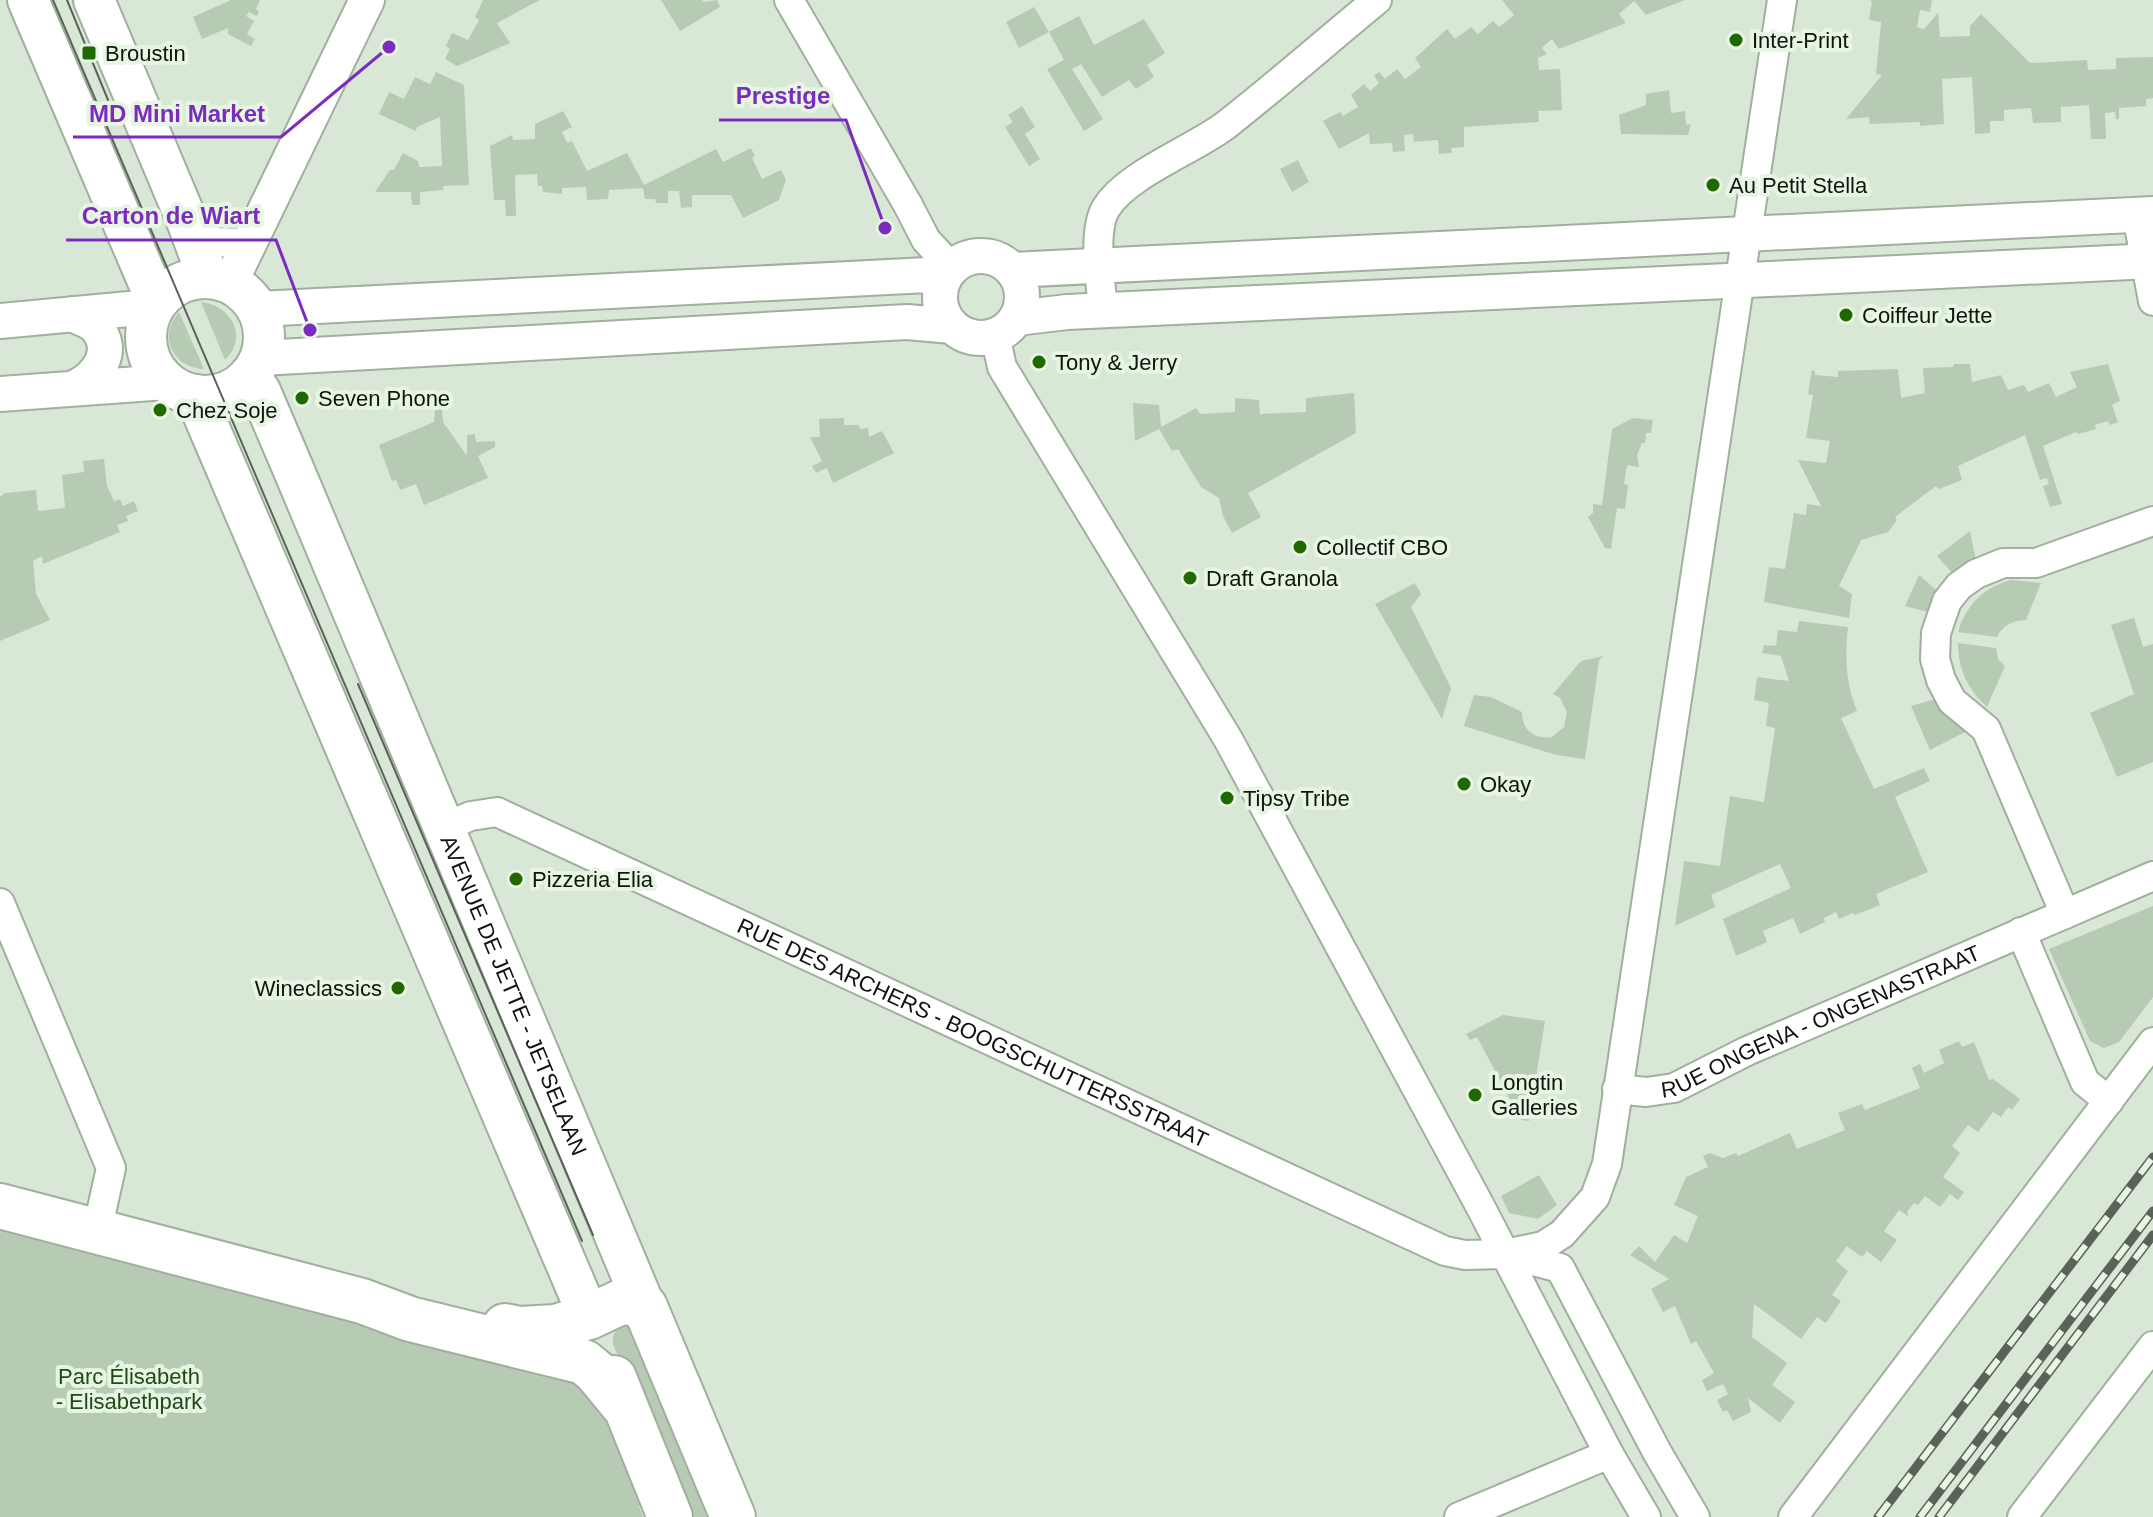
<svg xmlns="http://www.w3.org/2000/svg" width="2153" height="1517" font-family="Helvetica,sans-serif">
	<rect width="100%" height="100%" fill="#d9e8d6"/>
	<path fill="#b7cab3" d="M 231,0 L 260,0 L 256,9 L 259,12 L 257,16 L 249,12 L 246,16 L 254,21 L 247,34 L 255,39 L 251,46 L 228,34 L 228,28 L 202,39 L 193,17 Z
		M 483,0 L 540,0 L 497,23 L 510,43 L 457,66 L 445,59 L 450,49 L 446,46 L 452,33 L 468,40 L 479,20 L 475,17 Z
		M 661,0 L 702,0 L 704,2 L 717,0 L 720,7 L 680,31 Z
		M 1502,0 L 1685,0 L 1646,15 L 1634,1 L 1619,14 L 1626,23 L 1559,49 L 1552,39 L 1542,48 L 1547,54 L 1538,58 L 1539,70 L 1560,69 L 1562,110 L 1538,111 L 1539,122 L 1464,127 L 1464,147 L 1451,148 L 1452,153 L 1439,154 L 1438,140 L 1414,142 L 1413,134 L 1404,135 L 1405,151 L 1393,152 L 1392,143 L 1370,144 L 1369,133 L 1339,149 L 1323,121 L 1340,112 L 1343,116 L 1358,107 L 1351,95 L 1364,84 L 1370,91 L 1379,83 L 1374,76 L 1379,72 L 1385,79 L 1397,69 L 1405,79 L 1421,67 L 1415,58 L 1447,29 L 1455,39 L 1471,27 L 1478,34 L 1493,21 L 1499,27 L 1514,15 Z
		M 1869,0 L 1932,0 L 1930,12 L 1920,10 L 1917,27 L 1924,29 L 1938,13 L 1940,37 L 1970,36 L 1970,26 L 1981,14 L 2030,63 L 2087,60 L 2088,70 L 2116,69 L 2116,58 L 2153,57 L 2153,98 L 2146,99 L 2146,106 L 2119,108 L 2119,119 L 2116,119 L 2115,112 L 2105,113 L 2106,139 L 2091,139 L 2089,105 L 2061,107 L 2061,122 L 2033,123 L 2031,108 L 2004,110 L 2004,121 L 1990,121 L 1990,133 L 1975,134 L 1972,77 L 1942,79 L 1944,124 L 1920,126 L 1920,122 L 1870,124 L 1869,117 L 1846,119 L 1882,75 L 1876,74 L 1881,22 L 1869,20 L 1872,1 Z
		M 1034,7 L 1049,32 L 1079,16 L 1094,45 L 1144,19 L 1165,53 L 1147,65 L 1154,77 L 1136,89 L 1129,80 L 1102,97 L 1081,64 L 1072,69 L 1103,119 L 1084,131 L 1047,69 L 1064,60 L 1049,32 L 1019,48 L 1006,22 Z
		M 436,72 L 464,85 L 469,185 L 444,186 L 443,190 L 420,192 L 420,205 L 412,205 L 411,192 L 375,192 L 390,170 L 394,170 L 403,153 L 418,161 L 419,167 L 442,166 L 440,117 L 417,127 L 416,131 L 379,114 L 389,92 L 404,99 L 415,77 L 430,84 Z
		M 1669,90 L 1671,113 L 1685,111 L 1686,125 L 1691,124 L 1688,135 L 1621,134 L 1619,115 L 1646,105 L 1646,94 Z
		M 1022,106 L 1035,127 L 1025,134 L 1040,159 L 1029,166 L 1005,127 L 1013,122 L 1008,115 Z
		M 563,111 L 572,127 L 562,132 L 567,143 L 572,141 L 587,171 L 627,153 L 644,185 L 716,149 L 723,162 L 751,148 L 755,156 L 752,158 L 762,179 L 781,170 L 786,180 L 779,200 L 743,218 L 731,195 L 692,195 L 692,207 L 681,208 L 679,191 L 668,191 L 668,203 L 656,203 L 655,199 L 645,199 L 643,188 L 609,190 L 608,199 L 587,200 L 586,187 L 562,188 L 562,194 L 543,192 L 542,186 L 538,186 L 537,174 L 515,175 L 516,216 L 506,216 L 505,200 L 494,200 L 490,146 L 512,135 L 513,140 L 535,139 L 535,124 Z
		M 1298,160 L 1309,182 L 1292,192 L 1280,169 Z
		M 201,302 C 231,305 249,337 225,360 Z
		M 179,312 L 204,369 C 173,368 157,336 179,312 Z
		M 1954,364 L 1970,364 L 1972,382 L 2001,375 L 2008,390 L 2024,385 L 2028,392 L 2049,383 L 2056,397 L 2077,387 L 2070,372 L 2108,364 L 2120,401 L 2112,405 L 2118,422 L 2110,425 L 2108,421 L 2095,425 L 2096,429 L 2078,434 L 2076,432 L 2043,446 L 2062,504 L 2050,507 L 2043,486 L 2049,484 L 2047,478 L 2040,480 L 2025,435 L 1958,466 L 1962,480 L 1939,489 L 1936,486 L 1895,517 L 1897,520 L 1888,532 L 1861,540 L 1839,586 L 1852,594 L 1849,618 L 1764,602 L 1769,567 L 1785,569 L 1794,513 L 1806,515 L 1807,504 L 1821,506 L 1798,460 L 1826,463 L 1830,441 L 1806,438 L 1813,395 L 1808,394 L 1812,370 L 1815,371 L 1815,375 L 1838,377 L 1838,371 L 1898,369 L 1901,398 L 1925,393 L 1923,368 L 1953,367 Z
		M 1354,393 L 1356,433 L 1248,493 L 1261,517 L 1232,533 L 1223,516 L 1219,498 L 1201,487 L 1178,449 L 1172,451 L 1159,429 L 1135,441 L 1133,403 L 1159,405 L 1161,427 L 1196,408 L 1200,414 L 1235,412 L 1235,398 L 1259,400 L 1260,414 L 1306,412 L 1306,398 Z
		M 442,408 L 443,422 L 467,456 L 467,435 L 475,434 L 476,442 L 495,441 L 495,447 L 478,456 L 488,478 L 424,505 L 416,484 L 400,490 L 396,480 L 392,481 L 379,445 L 434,422 L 435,409 Z
		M 844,418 L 844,425 L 859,425 L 860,429 L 868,428 L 869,437 L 882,431 L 894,453 L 833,483 L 827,468 L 816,473 L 812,466 L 822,461 L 810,437 L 820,437 L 819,419 Z
		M 1633,418 L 1653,420 L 1651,433 L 1646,433 L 1645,443 L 1642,443 L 1637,455 L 1639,467 L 1627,465 L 1624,484 L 1628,485 L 1625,509 L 1617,508 L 1611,549 L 1605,548 L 1588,517 L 1593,513 L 1593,504 L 1602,505 L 1612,429 Z
		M 104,459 L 107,486 L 114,501 L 120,499 L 123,506 L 134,501 L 138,511 L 126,516 L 128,521 L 117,525 L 120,532 L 43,564 L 42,556 L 33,561 L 36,594 L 50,620 L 0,641 L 0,497 L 5,493 L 36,490 L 38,511 L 65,508 L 62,475 L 84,472 L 83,461 Z
		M 1970,531 L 1976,560 L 1954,575 L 1937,556 Z
		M 1919,575 L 1940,593 L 1931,613 L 1905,606 Z
		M 2011,580 L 2041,583 L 2026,620 C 2012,621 2004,624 1997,637 L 1958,632 C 1966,605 1984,587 2011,580 Z
		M 1415,583 L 1421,594 L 1411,607 L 1451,688 L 1442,719 L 1375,604 Z
		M 2134,618 L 2143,647 L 2153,644 L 2153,762 L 2117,777 L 2090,713 L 2134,694 L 2111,625 Z
		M 1799,621 L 1848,627 C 1845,656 1845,681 1857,711 L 1841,718 L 1874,789 L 1924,768 L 1930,781 L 1895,797 L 1928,872 L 1876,894 L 1880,905 L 1855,915 L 1853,913 L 1839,919 L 1836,912 L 1824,918 L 1825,922 L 1800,934 L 1793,918 L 1763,931 L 1767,942 L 1736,956 L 1723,919 L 1791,888 L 1780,864 L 1711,895 L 1715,907 L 1675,926 L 1684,861 L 1720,866 L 1730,796 L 1764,802 L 1775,728 L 1766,726 L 1769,703 L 1754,700 L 1757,677 L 1789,681 L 1781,656 L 1762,653 L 1764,645 L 1776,646 L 1778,630 L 1797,632 Z
		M 1958,643 L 1996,648 L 1998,659 L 2005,666 L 1987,707 C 1968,689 1958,670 1958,643 Z
		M 1604,656 L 1599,660 L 1585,759 L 1556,755 L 1464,726 L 1474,695 L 1491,697 L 1522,712 C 1522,730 1534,740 1552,737 L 1564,727 L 1567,712 L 1560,698 L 1553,694 L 1581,661 Z
		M 1939,698 L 1969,730 L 1930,750 L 1911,706 Z
		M 2153,906 L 2153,997 L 2119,1042 L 2104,1048 L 2090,1041 L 2049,949 Z
		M 1503,1015 L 1545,1021 L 1529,1121 L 1521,1120 L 1477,1037 L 1470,1040 L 1466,1034 Z
		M 1959,1041 L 1962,1047 L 1974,1042 L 1989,1080 L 1993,1079 L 2020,1099 L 2012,1110 L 2008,1107 L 2001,1117 L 1993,1112 L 1978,1132 L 1968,1125 L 1952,1146 L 1960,1153 L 1943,1177 L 1964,1192 L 1958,1200 L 1950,1194 L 1940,1207 L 1925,1196 L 1918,1205 L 1914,1203 L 1907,1212 L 1909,1217 L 1899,1210 L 1884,1231 L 1897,1240 L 1881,1262 L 1867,1251 L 1862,1257 L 1847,1246 L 1836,1261 L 1848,1271 L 1832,1295 L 1841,1301 L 1826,1323 L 1817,1317 L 1801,1339 L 1754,1304 L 1752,1337 L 1787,1363 L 1772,1385 L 1795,1402 L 1780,1423 L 1748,1398 L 1751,1412 L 1733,1421 L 1727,1410 L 1723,1412 L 1717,1400 L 1728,1394 L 1723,1384 L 1707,1391 L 1702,1380 L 1714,1373 L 1696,1341 L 1691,1344 L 1675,1306 L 1663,1312 L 1651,1289 L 1669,1279 L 1630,1255 L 1639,1246 L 1655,1262 L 1674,1235 L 1687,1243 L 1698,1216 L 1674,1205 L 1686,1177 L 1708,1167 L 1703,1156 L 1710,1153 L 1723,1158 L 1736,1153 L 1738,1156 L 1790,1133 L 1797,1149 L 1845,1130 L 1838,1113 L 1862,1104 L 1865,1110 L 1920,1088 L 1912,1068 L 1920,1064 L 1924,1073 L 1944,1063 L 1939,1050 Z
		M 1539,1175 L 1557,1205 L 1538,1219 L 1509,1213 L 1501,1196 Z
		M 0,1222 L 589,1377 L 643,1494 L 639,1506 L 643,1517 L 0,1517 Z
		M 628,1324 L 633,1325 L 720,1517 L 685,1517 L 613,1344 C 612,1333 617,1326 628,1324 Z"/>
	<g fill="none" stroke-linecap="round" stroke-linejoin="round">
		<g stroke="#a1af9e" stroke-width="32">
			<g id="minor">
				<path d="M 789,0 L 908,205 L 926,240 L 952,268"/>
				<path d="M 2137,215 L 2153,301"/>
				<path d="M 187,221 L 213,242 L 249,243"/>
				<path d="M 1103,310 C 1101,284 1092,231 1106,208 C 1127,174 1193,150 1226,125 C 1277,85 1327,41 1377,0"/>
				<path d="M 995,335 L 1002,367 L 1228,739 L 1479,1204 L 1609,1454 L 1646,1517"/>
				<path id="s1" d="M 444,827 L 471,816 L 497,812 L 1445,1251 L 1465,1255 L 1505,1254 L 1543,1246 L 1562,1234 L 1595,1197 L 1607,1164 L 1782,0"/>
				<path d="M 0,903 L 111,1168 L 97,1231"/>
				<path d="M 2065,914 L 1986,729 L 1952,701 L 1941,680 L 1935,659 L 1936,633 L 1947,601 L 1959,586 L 1976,574 L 2003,563 L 2036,563 L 2153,521"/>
				<path d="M 2021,932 L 2085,1082 L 2109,1101"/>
				<path id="s2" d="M 1617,1089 L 1646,1092 L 1674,1088 L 1747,1051 L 2153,876"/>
				<path d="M 1514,1256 L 1560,1268 L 1657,1452 L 1695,1517"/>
				<path d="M 1459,1517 L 1609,1454"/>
				<path d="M 1793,1517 L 2153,1042"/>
				<path d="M 2022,1517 L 2153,1346"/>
			</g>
		</g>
		<g stroke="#a1af9e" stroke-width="38">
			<path id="tertiary" d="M940 297a41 41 0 1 1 82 0a41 41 0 1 1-82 0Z
				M 1013,270 L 2153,214
				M 230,283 L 367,0
				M 258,309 L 947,274
				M 72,314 C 80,318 90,321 95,326 C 118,350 97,378 74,388
				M 1017,318 L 1067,312 L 2153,261
				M 0,321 L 129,309 L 151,311
				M 261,358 L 907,322 L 952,326
				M 0,394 L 166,382"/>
		</g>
		<g stroke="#a1af9e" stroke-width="44">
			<g id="secondary">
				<path d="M 28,0 L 157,302"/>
				<path d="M 94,0 L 187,221 L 208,277"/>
				<circle cx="205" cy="337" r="59"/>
				<path id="s3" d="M 249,376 L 260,391 L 295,473 L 645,1307"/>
				<path d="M 195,395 L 589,1317"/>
			</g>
		</g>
		<g stroke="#a1af9e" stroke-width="48">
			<path id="primary" d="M 0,1206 L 362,1301 L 410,1319 L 584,1362 L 596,1372 L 623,1405
				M 505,1326 L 520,1329 L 555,1327 L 589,1317 L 623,1301 L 645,1307 L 733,1517
				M 614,1378 L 670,1517"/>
		</g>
		<use href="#minor" stroke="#fff" stroke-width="28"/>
		<use href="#tertiary" stroke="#fff" stroke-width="34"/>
		<use href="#secondary" stroke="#fff" stroke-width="40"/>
		<use href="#primary" stroke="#fff" stroke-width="44"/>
		<path stroke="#5b6359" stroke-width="2" d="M 53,0 L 582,1241
			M 67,0 L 108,100
			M 358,684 L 593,1235"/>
		<g stroke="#5b6359" stroke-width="9">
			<path id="rail" d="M 1878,1517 L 2153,1157
				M 1920,1517 L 2153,1211
				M 1939,1517 L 2153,1235"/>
		</g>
		<use href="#rail" stroke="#e7f5e3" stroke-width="6" stroke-dasharray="18" stroke-linecap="butt"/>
	</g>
	<g fill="#206800" stroke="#e7f5e3" stroke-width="3">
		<circle cx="1736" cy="40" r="8"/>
		<rect x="81" y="45" width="16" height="16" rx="4"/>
		<circle cx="1713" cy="185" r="8"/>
		<circle cx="1846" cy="315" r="8"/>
		<circle cx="1039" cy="362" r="8"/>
		<circle cx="302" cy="398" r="8"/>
		<circle cx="160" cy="410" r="8"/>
		<circle cx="1300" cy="547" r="8"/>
		<circle cx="1190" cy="578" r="8"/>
		<circle cx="1464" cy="784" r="8"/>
		<circle cx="1227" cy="798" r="8"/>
		<circle cx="516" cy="879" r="8"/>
		<circle cx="398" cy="988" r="8"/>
		<circle cx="1475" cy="1095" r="8"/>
	</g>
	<g text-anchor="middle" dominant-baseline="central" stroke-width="8" stroke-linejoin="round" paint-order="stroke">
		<g font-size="22" fill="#0f140e" stroke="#e7f5e3" text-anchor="start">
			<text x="1752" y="40">Inter-Print</text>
			<text x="105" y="53">Broustin</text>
			<text x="1729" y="185">Au Petit Stella</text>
			<text x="1862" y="315">Coiffeur Jette</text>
			<text x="1055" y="362">Tony &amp; Jerry</text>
			<text x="318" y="398">Seven Phone</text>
			<text x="176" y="410">Chez Soje</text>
			<text x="1316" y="547">Collectif CBO</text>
			<text x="1206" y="578">Draft Granola</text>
			<text x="1480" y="784">Okay</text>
			<text x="1243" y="798">Tipsy Tribe</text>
			<text x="532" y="879">Pizzeria Elia</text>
			<text x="382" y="988" text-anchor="end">Wineclassics</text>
			<text x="1491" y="1082">Longtin<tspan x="1491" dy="25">Galleries</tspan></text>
		</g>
		<g font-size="22" fill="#0f140e" stroke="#e7f5e3">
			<text stroke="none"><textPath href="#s3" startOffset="674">AVENUE DE JETTE - JETSELAAN</textPath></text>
			<text stroke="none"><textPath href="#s2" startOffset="218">RUE ONGENA - ONGENASTRAAT</textPath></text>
			<text stroke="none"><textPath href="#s1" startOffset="580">RUE DES ARCHERS - BOOGSCHUTTERSSTRAAT</textPath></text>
		</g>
		<g font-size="22" fill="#234818" stroke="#e7f5e3">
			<text x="129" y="1376">Parc Élisabeth<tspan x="129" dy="25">- Elisabethpark</tspan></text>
		</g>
	</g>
	<path fill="none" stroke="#7b2cbf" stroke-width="3" d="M885 228L846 120H719M389 47L281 137H73M310 330L276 240H66"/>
	<g fill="#7b2cbf" stroke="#e7f5e3" stroke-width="3">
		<circle cx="885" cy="228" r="8"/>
		<circle cx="389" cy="47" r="8"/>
		<circle cx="310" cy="330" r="8"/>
	</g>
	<g font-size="24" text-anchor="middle" font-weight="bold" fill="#7b2cbf" stroke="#e7f5e3" stroke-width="8" stroke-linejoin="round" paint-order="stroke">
		<text x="783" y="104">Prestige</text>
		<text x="177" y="122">MD Mini Market</text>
		<text x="171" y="224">Carton de Wiart</text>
	</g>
</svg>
